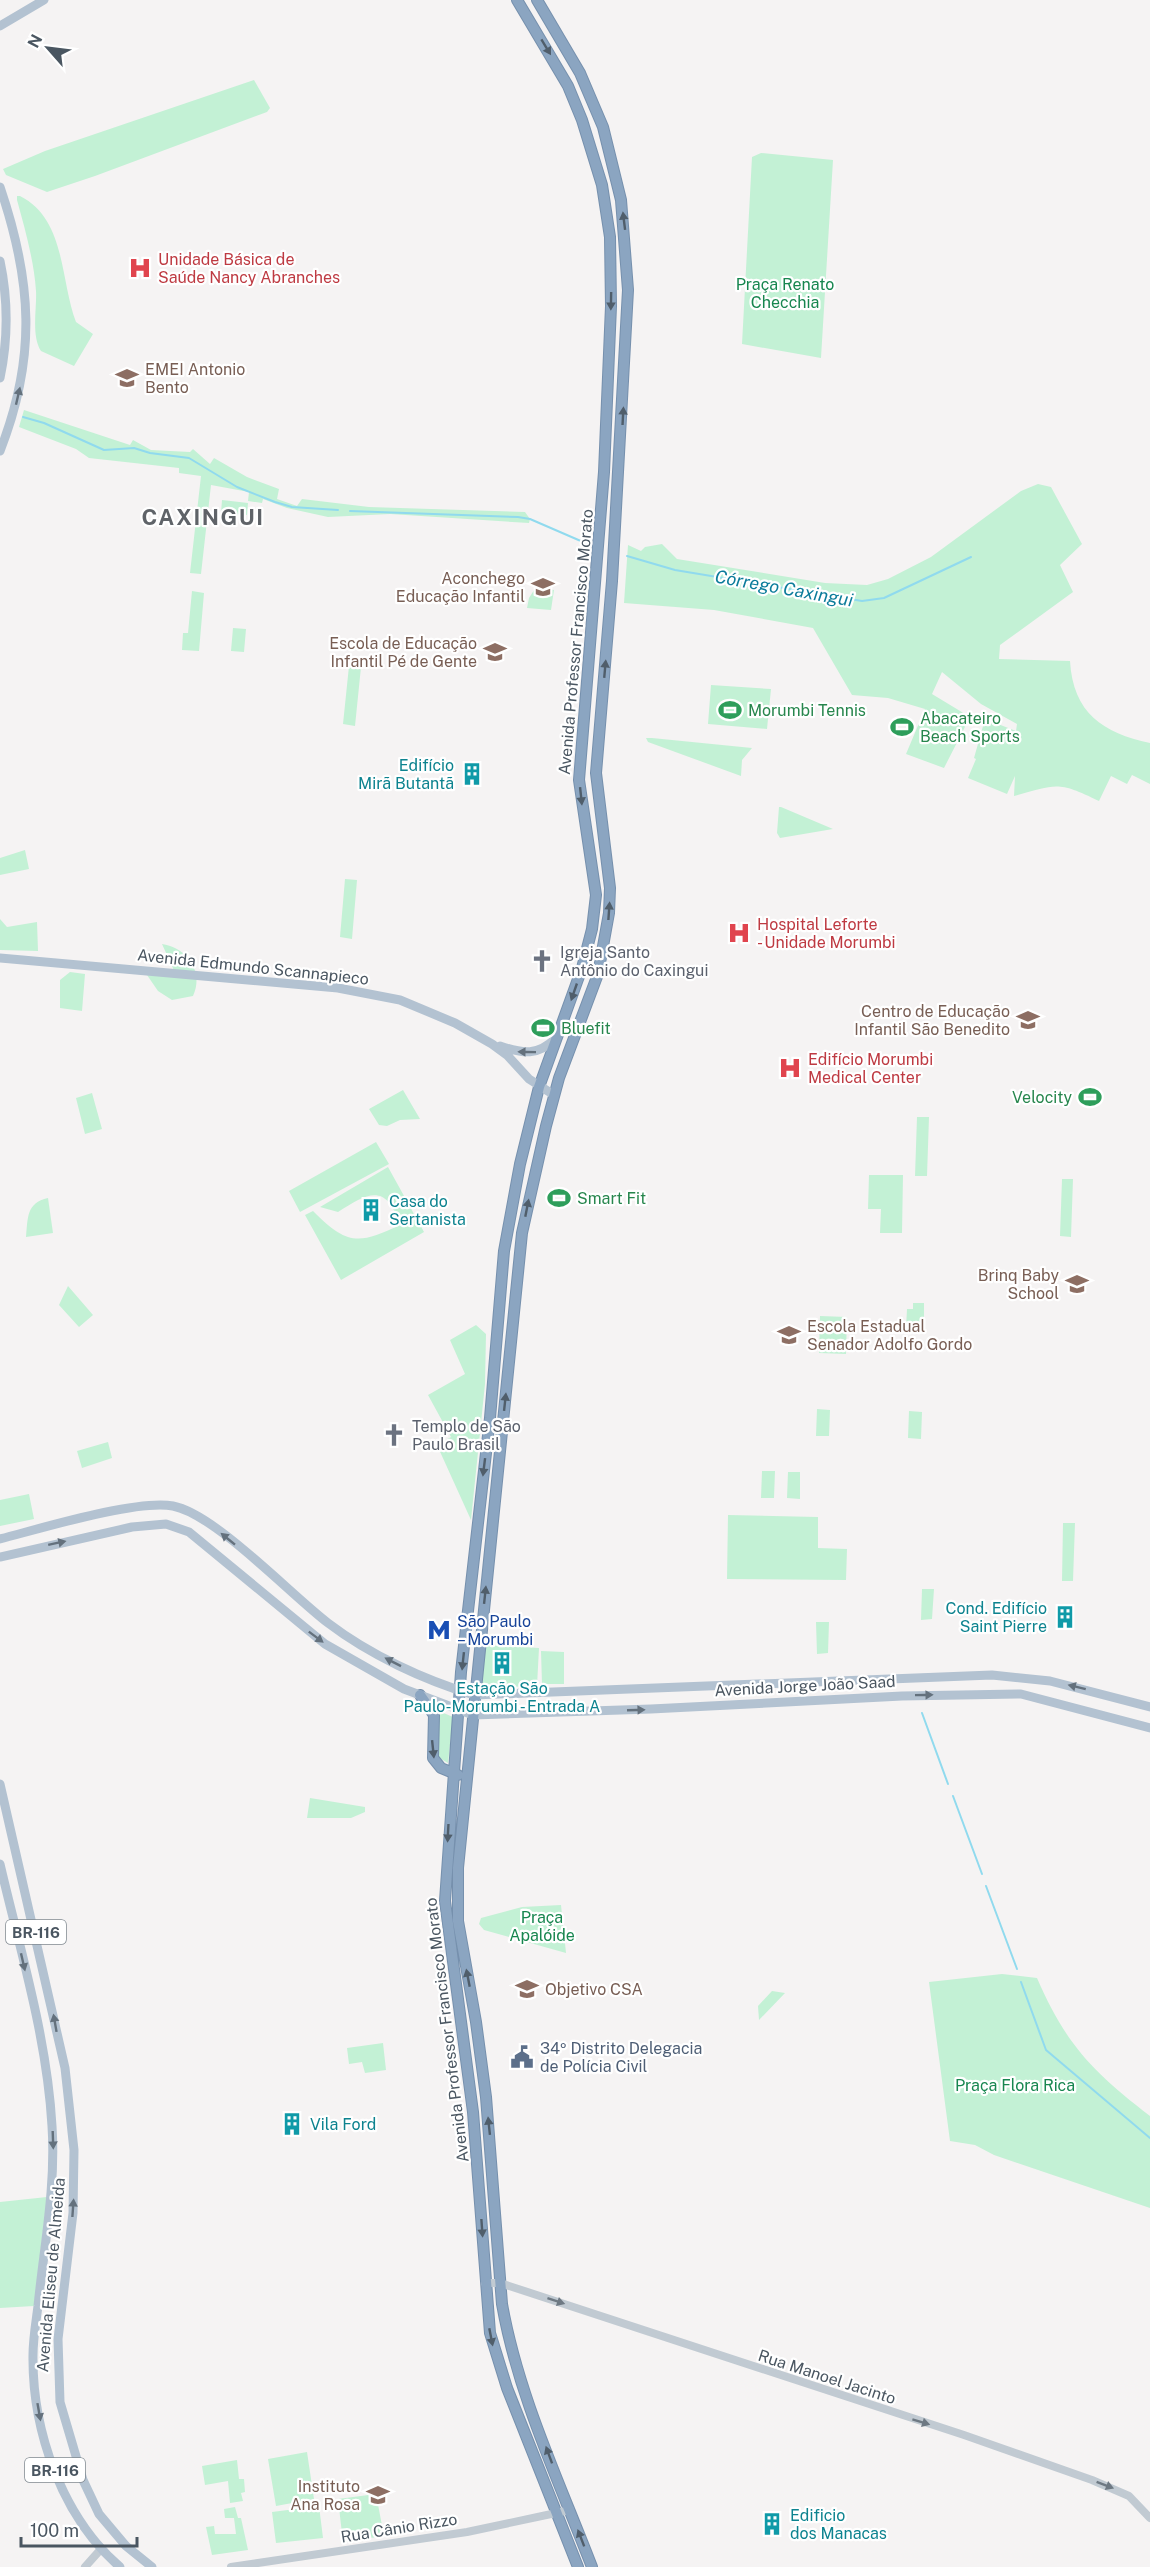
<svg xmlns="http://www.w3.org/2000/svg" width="1150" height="2567" font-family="'Public Sans',sans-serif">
	<rect width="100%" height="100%" fill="#f5f3f3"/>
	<path fill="#c3f1d5" d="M 254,80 L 270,108 L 267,112 L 95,176 L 47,192 L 6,175 L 3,169 L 45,151 Z
		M 761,153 L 833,160 L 821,358 L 742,344 L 752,157 Z
		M 20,196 C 66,219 60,280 76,322 L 93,334 L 74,366 L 41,351 C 31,335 37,309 36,291 C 34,261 25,229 17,200 L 17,196 Z
		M 24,410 L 130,445 L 133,440 L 151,450 L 190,452 L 193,449 L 210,464 L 214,458 L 247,477 L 279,489 L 277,499 L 297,506 L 302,499 L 369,507 L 525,512 L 530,519 L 529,523 L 390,514 L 328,517 L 287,508 L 263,499 L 262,503 L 248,501 L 249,492 L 211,485 L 201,574 L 190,573 L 201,476 L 179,473 L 179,468 L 89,458 L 76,449 L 19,427 Z
		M 1038,484 L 1051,487 L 1082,544 L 1060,565 L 1073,592 L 1000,645 L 999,659 L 1070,661 C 1073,713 1103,733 1150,743 L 1150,784 L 1132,775 L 1127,784 L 1111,776 L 1099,801 C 1058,781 1057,784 1014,796 L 1015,776 L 1007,794 L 968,778 L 976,759 L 974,758 L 985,719 L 1016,731 L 1017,724 L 981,704 L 942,672 L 932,694 L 970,717 L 944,768 L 906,754 L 925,709 L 888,698 L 852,695 L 813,628 L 714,610 L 624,603 L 628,545 L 641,551 L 645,547 L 662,544 L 677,559 L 825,583 L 867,585 L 888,579 L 931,557 L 1021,491 Z
		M 222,500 L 248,503 L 247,515 L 221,513 Z
		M 536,587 L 554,590 L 551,610 L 527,608 L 529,598 Z
		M 192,591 L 204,593 L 199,651 L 182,650 L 183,633 L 188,633 Z
		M 233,628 L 246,629 L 244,652 L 231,651 Z
		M 349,666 L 361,667 L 355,726 L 343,724 Z
		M 711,685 L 771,689 L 767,729 L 708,724 Z
		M 646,738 L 652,738 L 752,748 L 742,760 L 741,776 L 648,742 Z
		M 779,807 L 781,807 L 833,829 L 780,838 L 777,833 Z
		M 25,850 L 29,869 L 0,875 L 0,858 Z
		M 345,879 L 357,880 L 352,939 L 340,937 Z
		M 0,919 L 7,927 L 37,922 L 38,951 L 0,950 Z
		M 162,944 C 188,948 204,972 193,996 L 172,1000 L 158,991 L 147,975 L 177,977 Z
		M 70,972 L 85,974 L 82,1011 L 60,1008 L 60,980 Z
		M 403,1090 L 420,1119 L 400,1120 L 387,1126 L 379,1125 L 369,1109 Z
		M 92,1093 L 102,1129 L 85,1134 L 76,1098 Z
		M 917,1117 L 929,1117 L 927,1176 L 915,1176 Z
		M 376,1142 L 389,1164 L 300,1212 L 289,1191 Z
		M 388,1167 L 424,1232 L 341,1280 L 305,1215 L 313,1211 C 347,1245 358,1245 400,1225 C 386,1182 368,1193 338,1212 L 320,1207 Z
		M 869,1175 L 903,1175 L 902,1233 L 880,1233 L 881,1209 L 868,1209 Z
		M 1062,1179 L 1073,1179 L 1071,1237 L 1060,1236 Z
		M 48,1198 L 53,1233 L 26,1237 C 28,1218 26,1203 48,1198 Z
		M 68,1286 L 93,1315 L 79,1327 L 59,1305 Z
		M 913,1303 L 924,1303 L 924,1328 L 906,1328 L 907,1309 L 913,1309 Z
		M 820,1316 L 847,1317 L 846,1354 L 819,1353 Z
		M 476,1325 L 486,1334 L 485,1384 L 471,1520 L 437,1445 L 451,1437 L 428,1395 L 465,1374 L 450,1340 Z
		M 817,1409 L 830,1410 L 829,1436 L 816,1436 Z
		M 909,1411 L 922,1412 L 921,1439 L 908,1438 Z
		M 108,1442 L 112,1458 L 82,1468 L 77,1451 Z
		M 762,1471 L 775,1471 L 774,1498 L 761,1498 Z
		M 788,1472 L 800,1472 L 800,1499 L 787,1498 Z
		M 29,1494 L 34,1519 L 0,1526 L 0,1500 Z
		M 728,1515 L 818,1517 L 818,1548 L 847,1549 L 846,1580 L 727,1579 Z
		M 1063,1523 L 1075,1523 L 1073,1581 L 1062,1581 Z
		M 922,1589 L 934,1589 L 932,1619 L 921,1620 Z
		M 816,1622 L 829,1622 L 828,1653 L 817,1654 Z
		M 483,1645 L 539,1648 L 537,1686 L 482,1688 Z
		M 541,1651 L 564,1652 L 564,1684 L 542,1684 Z
		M 439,1711 L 453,1717 L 448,1763 L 436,1756 Z
		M 310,1798 L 365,1807 L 365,1812 L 351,1818 L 307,1818 Z
		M 561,1905 L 566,1953 L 484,1930 L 479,1924 L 481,1918 L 522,1907 Z
		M 1002,1974 L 1037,1978 C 1066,2045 1093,2072 1150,2116 L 1150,2208 L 994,2155 L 975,2145 L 950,2141 L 929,1982 Z
		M 772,1991 L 785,1993 L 759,2020 L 758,2006 Z
		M 383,2043 L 386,2070 L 365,2073 L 362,2062 L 349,2064 L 347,2048 Z
		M 47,2197 L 34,2306 L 0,2308 L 0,2202 Z
		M 307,2452 L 314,2499 L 276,2506 L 268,2459 Z
		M 237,2460 L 239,2479 L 244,2479 L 245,2492 L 241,2493 L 243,2501 L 230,2503 L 228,2481 L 205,2485 L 202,2466 Z
		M 376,2494 L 384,2536 L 343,2542 L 338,2499 Z
		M 319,2506 L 323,2538 L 276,2543 L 272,2512 Z
		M 235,2507 L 238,2518 L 241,2518 L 248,2550 L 212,2555 L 206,2527 L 214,2526 L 215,2534 L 236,2534 L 234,2518 L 225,2518 L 224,2509 Z"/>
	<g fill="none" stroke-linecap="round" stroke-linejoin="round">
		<path stroke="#90daee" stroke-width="2" d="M 23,417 L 44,423 L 104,450 L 134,448 L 150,453 L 189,458 L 237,487 L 275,502 L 292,507 L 338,510
			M 350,511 L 518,517 L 530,519 L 590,545
			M 627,556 L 675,570 L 862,601 L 884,598 L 971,557
			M 922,1713 L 948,1784
			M 953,1796 L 982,1874
			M 986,1886 L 1017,1969
			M 1021,1982 L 1046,2050 L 1150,2138"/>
		<g stroke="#7690ad" stroke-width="12">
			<path id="highway" d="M 517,0 L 568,86 L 582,120 L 602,185 L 610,237 L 611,306 L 604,472 L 579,780 L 596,895 L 592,929 L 582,968 L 539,1087 L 520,1164 L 504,1251 L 490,1418 L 461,1672 L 445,1901 L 473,2112 L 490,2333 L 507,2388 L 578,2567
				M 537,0 L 580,73 L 603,127 L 621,200 L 628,290 L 612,581 L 596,773 L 610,888 L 609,913 L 598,974 L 559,1078 L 546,1126 L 522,1233 L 458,1868 L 458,1921 L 476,2022 L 486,2097 L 502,2304 C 518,2395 559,2481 592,2567
				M 420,1695 L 434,1715 L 433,1758 L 441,1768 L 458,1775"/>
		</g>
		<path stroke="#c1cad2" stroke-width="8" d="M 485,2283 L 500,2283 L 964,2435 L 1092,2480 L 1129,2496 L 1150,2518
			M 85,2567 L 101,2549
			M 231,2567 L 467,2532 L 570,2510"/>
		<path stroke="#b3c2d1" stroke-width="9" d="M 0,26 L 44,0
			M 0,187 C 32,281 37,357 0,451
			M 0,261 C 8,299 8,340 0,378
			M 0,958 L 338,988 L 400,1000 L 455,1023 L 492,1044 L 507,1055 L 529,1079 L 554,1095
			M 500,1046 C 523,1054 538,1056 556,1038
			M 0,1539 C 39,1529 137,1499 173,1506 C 215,1514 291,1595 328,1623 C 370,1655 424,1680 474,1695 L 992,1675 L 1050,1681 L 1150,1707
			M 0,1557 L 132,1527 L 166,1524 L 189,1532 L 325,1644 L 404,1689 L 473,1715 L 651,1709 L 902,1696 L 1021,1694 L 1150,1728
			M 0,1784 L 65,2068 L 74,2150 L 73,2213 L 58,2339 L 60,2402 L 83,2480 L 99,2514 L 126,2546 L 152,2567
			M 0,1864 C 20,1950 47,2037 52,2126 C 56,2187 44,2246 38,2306 C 36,2322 33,2339 33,2355 C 32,2431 62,2517 120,2567"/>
		<use href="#highway" stroke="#8ba5c1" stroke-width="10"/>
	</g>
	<defs><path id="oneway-solid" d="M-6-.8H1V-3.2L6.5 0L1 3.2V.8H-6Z" transform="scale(1.5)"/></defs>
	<g fill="#505e6b">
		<use href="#oneway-solid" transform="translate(546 47) rotate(59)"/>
		<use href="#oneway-solid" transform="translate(624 221) rotate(-97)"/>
		<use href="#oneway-solid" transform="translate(611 301) rotate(91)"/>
		<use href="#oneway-solid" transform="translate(623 416) rotate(-87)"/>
		<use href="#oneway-solid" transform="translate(605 669) rotate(-85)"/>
		<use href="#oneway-solid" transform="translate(581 796) rotate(84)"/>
		<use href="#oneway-solid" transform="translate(609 911) rotate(-86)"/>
		<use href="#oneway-solid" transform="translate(574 992) rotate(109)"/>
		<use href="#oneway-solid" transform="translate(527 1208) rotate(-79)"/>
		<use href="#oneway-solid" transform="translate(505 1402) rotate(-84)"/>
		<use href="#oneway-solid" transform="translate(484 1467) rotate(97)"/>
		<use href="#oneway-solid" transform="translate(485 1595) rotate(-84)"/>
		<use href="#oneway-solid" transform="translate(463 1661) rotate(96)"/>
		<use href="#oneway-solid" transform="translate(433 1749) rotate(84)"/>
		<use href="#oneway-solid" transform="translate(448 1833) rotate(93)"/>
		<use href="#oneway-solid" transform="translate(468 1978) rotate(-101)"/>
		<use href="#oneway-solid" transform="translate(489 2126) rotate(-96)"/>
		<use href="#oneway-solid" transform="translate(482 2228) rotate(86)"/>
		<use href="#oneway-solid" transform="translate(491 2337) rotate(79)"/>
		<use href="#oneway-solid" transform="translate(549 2455) rotate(-110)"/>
		<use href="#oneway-solid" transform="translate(581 2538) rotate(-111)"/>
	</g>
	<g fill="#64717d">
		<use href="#oneway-solid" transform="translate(18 396) rotate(-77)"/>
		<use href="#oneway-solid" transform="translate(527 1052) rotate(-179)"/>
		<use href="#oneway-solid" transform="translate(228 1539) rotate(-141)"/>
		<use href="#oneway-solid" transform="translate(57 1543) rotate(-12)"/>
		<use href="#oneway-solid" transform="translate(316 1637) rotate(37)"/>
		<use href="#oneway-solid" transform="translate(393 1662) rotate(-153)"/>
		<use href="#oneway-solid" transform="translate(1077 1687) rotate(-166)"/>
		<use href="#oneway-solid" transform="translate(924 1695) rotate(-1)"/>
		<use href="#oneway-solid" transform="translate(636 1710) rotate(-2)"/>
		<use href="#oneway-solid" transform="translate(23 1962) rotate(77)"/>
		<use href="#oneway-solid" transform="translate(55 2023) rotate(-100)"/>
		<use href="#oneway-solid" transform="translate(53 2140) rotate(88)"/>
		<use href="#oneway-solid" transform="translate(73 2208) rotate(-86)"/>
		<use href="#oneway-solid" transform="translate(39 2412) rotate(80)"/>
	</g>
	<g fill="#6e7983">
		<use href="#oneway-solid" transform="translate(556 2301) rotate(18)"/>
		<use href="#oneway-solid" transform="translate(921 2422) rotate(17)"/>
		<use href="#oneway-solid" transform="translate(1105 2485) rotate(21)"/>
	</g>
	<defs>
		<g id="hospital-bare" transform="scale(1.8)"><path d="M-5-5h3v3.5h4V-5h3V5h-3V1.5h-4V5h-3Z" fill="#e0444e" stroke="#fff" stroke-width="2.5" paint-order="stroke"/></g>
		<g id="school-bare" transform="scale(1.8)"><path d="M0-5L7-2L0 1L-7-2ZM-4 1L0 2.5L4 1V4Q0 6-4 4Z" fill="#8d6e63" stroke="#fff" stroke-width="2.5" paint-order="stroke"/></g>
		<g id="stadium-bare" transform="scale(1.8)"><path d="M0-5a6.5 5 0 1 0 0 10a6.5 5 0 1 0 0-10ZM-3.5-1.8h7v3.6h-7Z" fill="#2e9e5b" stroke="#fff" stroke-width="2.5" paint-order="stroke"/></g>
		<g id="building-bare" transform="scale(1.8)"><path d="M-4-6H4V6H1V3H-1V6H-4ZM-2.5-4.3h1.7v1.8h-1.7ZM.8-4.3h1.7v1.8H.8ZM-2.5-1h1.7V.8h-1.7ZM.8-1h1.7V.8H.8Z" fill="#0f9aa8" stroke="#fff" stroke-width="2.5" paint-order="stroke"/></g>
		<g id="church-bare" transform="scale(1.8)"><path d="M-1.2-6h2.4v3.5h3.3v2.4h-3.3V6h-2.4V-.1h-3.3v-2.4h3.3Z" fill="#6b7280" stroke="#fff" stroke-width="2.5" paint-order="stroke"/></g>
		<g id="metro-bare" transform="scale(1.8)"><path d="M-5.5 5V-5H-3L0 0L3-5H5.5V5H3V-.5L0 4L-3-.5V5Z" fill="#1a4fb4" stroke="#fff" stroke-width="2.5" paint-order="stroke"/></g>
		<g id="civic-bare" transform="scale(1.8)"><path d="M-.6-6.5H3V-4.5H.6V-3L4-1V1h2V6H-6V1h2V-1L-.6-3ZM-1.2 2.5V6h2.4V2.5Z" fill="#5c6f8a" stroke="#fff" stroke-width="2.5" paint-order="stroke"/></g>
	</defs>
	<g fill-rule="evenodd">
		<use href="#hospital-bare" x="140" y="268"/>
		<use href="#school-bare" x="127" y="378"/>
		<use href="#school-bare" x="543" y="587"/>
		<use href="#school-bare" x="495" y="652"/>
		<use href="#stadium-bare" x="730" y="710"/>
		<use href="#stadium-bare" x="902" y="727"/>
		<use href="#building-bare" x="472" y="774"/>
		<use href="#hospital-bare" x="739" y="933"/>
		<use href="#church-bare" x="542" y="961"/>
		<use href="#school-bare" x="1028" y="1020"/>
		<use href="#stadium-bare" x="543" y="1028"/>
		<use href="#hospital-bare" x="790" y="1068"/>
		<use href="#stadium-bare" x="1090" y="1097"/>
		<use href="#stadium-bare" x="559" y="1198"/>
		<use href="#building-bare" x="371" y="1210"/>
		<use href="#school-bare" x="1077" y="1284"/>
		<use href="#school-bare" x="789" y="1335"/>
		<use href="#church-bare" x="394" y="1435"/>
		<use href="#building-bare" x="1065" y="1617"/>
		<use href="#metro-bare" x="439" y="1630"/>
		<use href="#building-bare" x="502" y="1663"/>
		<use href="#school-bare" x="527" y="1989"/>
		<use href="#civic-bare" x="522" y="2057"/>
		<use href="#building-bare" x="292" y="2124"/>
		<use href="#school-bare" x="378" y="2495"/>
		<use href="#building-bare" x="772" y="2524"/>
	</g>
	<g text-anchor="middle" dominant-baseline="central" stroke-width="4.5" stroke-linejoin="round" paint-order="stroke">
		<g fill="#fff" stroke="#808990" stroke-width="1.5">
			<rect x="6" y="1920" width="60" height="24" rx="4.5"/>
			<rect x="25" y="2458" width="60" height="24" rx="4.5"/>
		</g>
		<g font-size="15" font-weight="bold" fill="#4a5661">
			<text x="36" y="1932">BR-116</text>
			<text x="55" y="2470">BR-116</text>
		</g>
		<g font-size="16" fill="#be3a42" stroke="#fff" text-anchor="start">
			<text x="158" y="259">Unidade Básica de<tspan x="158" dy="18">Saúde Nancy Abranches</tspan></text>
			<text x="757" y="924">Hospital Leforte<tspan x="757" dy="18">- Unidade Morumbi</tspan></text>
			<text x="808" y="1059">Edifício Morumbi<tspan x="808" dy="18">Medical Center</tspan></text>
		</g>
		<g font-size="16" fill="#17864f" stroke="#fff">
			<text x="785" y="284">Praça Renato<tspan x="785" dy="18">Checchia</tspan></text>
			<text x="542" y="1917">Praça<tspan x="542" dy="18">Apalóide</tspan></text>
			<text x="1015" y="2085">Praça Flora Rica</text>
		</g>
		<g font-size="16" fill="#785e54" stroke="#fff" text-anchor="end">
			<text x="145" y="369" text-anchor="start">EMEI Antonio<tspan x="145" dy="18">Bento</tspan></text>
			<text x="525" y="578">Aconchego<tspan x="525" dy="18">Educação Infantil</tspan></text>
			<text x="477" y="643">Escola de Educação<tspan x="477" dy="18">Infantil Pé de Gente</tspan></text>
			<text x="1010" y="1011">Centro de Educação<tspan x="1010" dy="18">Infantil São Benedito</tspan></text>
			<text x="1059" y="1275">Brinq Baby<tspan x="1059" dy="18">School</tspan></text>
			<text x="807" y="1326" text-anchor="start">Escola Estadual<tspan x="807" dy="18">Senador Adolfo Gordo</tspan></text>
			<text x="545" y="1989" text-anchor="start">Objetivo CSA</text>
			<text x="360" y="2486">Instituto<tspan x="360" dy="18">Ana Rosa</tspan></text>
		</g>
		<g font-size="16" fill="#4a5661" stroke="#fff">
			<text transform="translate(576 642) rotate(-85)">Avenida Professor Francisco Morato</text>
			<text transform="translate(253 967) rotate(6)">Avenida Edmundo Scannapieco</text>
			<text transform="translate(805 1686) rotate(-3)">Avenida Jorge João Saad</text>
			<text transform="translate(447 2030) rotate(-97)">Avenida Professor Francisco Morato</text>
			<text transform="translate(51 2275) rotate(-85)">Avenida Eliseu de Almeida</text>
			<text transform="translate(827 2377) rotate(18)">Rua Manoel Jacinto</text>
			<text transform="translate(399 2528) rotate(-9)">Rua Cânio Rizzo</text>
		</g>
		<g font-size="16" fill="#27864d" stroke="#fff" text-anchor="start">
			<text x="748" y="710">Morumbi Tennis</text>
			<text x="920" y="718">Abacateiro<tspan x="920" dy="18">Beach Sports</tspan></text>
			<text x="561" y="1028">Bluefit</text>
			<text x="1072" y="1097" text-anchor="end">Velocity</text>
			<text x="577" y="1198">Smart Fit</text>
		</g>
		<g font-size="16" fill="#0d838f" stroke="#fff" text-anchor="start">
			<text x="454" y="765" text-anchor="end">Edifício<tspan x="454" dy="18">Mirã Butantã</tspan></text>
			<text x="389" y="1201">Casa do<tspan x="389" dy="18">Sertanista</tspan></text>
			<text x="1047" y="1608" text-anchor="end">Cond. Edifício<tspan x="1047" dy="18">Saint Pierre</tspan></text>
			<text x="502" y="1688" text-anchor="middle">Estação São<tspan x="502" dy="18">Paulo-Morumbi - Entrada A</tspan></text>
			<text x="310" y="2124">Vila Ford</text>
			<text x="790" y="2515">Edificio<tspan x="790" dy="18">dos Manacas</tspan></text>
		</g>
		<g font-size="16" fill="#5b616d" stroke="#fff" text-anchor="start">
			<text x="560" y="952">Igreja Santo<tspan x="560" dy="18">Antônio do Caxingui</tspan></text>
			<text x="412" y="1426">Templo de São<tspan x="412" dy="18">Paulo Brasil</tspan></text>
		</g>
		<g font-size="16" fill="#164399" stroke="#fff" text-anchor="start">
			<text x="457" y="1621">São Paulo<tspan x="457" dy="18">– Morumbi</tspan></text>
		</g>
		<g font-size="16" fill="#4e5e75" stroke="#fff" text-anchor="start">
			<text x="540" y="2048">34º Distrito Delegacia<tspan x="540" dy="18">de Polícia Civil</tspan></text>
		</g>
		<g font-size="18" font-style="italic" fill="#0c7c9b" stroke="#fff">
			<text transform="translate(784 588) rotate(10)">Córrego Caxingui</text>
		</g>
		<g font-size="22" font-weight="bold" letter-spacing="1.5" fill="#5f6368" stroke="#fff">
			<text x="203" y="517">CAXINGUI</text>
		</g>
	</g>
	<g transform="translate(48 48) rotate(298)" stroke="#ffffff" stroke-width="4.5" paint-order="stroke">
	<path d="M0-4.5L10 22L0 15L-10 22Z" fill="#4a5661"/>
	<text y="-9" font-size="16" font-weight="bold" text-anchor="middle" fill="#4a5661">N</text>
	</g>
	<path d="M21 2537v9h116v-9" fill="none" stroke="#4a5661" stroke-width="3"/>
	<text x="30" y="2537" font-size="18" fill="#4a5661" stroke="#ffffff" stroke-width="4.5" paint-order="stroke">100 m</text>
</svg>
